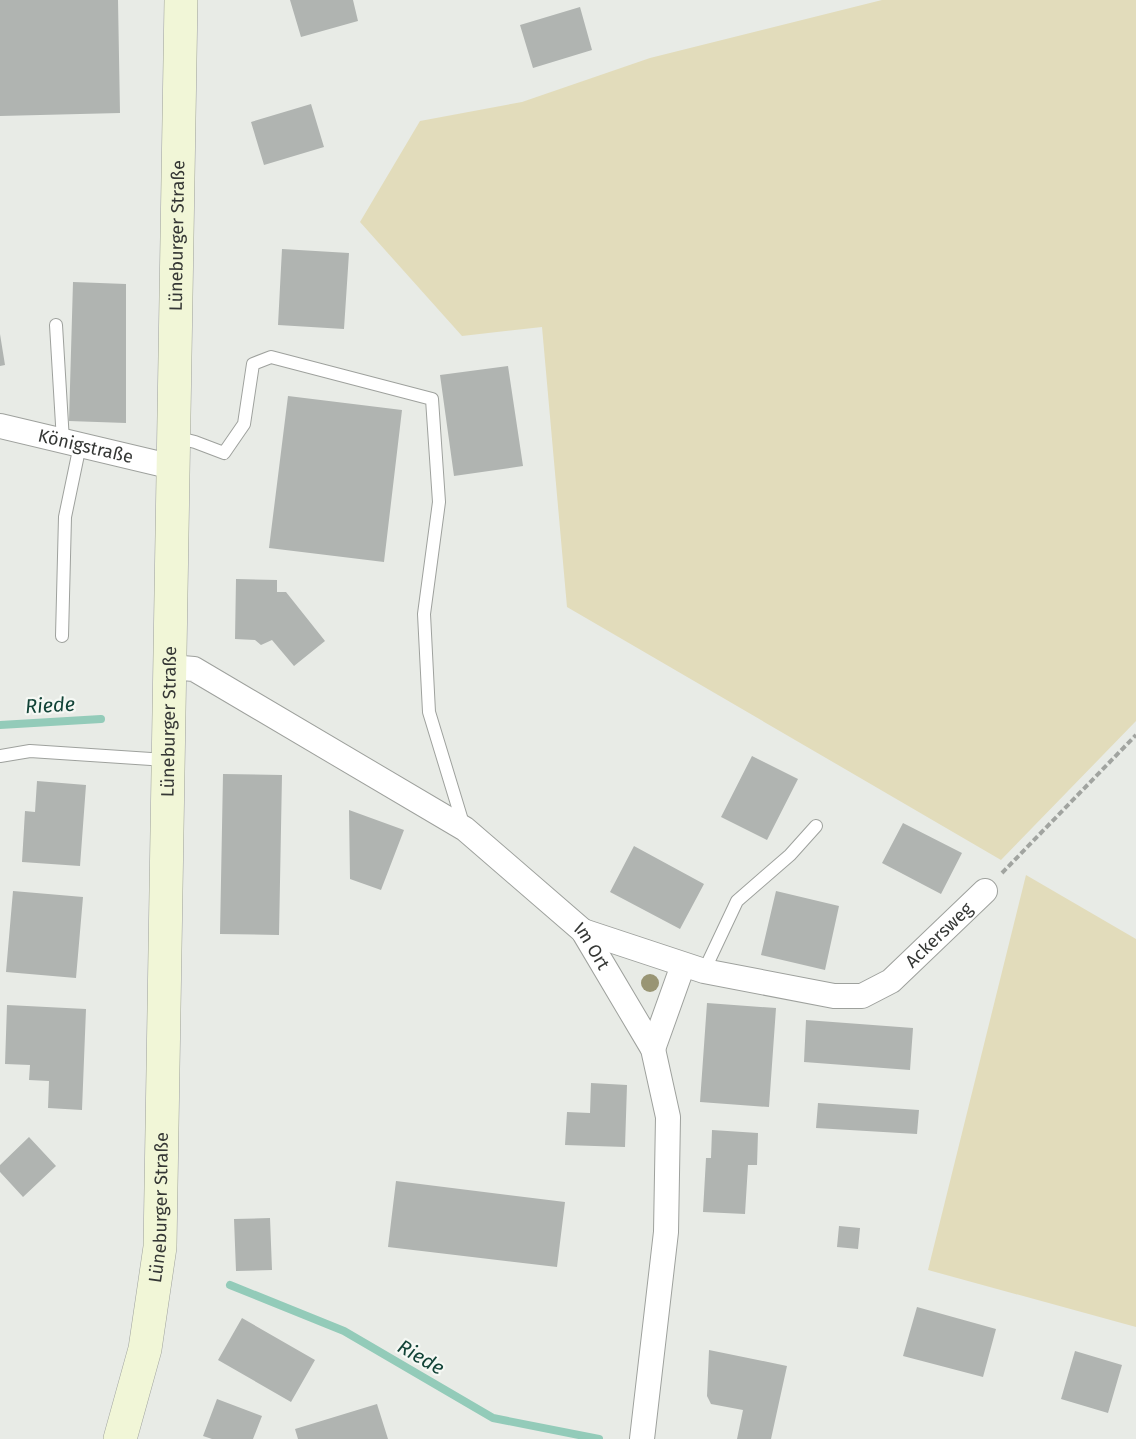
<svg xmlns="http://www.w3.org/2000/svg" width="1136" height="1439" font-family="'Fira Sans',sans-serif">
	<rect width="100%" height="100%" fill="#e8ebe6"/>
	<path fill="#e2dcbb" d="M 882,0 L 1136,0 L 1136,721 L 1001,860 L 567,607 L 542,327 L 462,336 L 360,222 L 420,121 L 522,102 L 650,58 Z
		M 1026,875 L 1136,939 L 1136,1327 L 928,1270 Z"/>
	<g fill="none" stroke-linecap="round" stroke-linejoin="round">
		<path stroke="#93cbb9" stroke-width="8" d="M 0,725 L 101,719
			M 230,1285 L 344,1331 L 493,1418 L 599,1439"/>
	</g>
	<path fill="#b0b4b1" d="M 0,0 L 118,0 L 120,113 L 0,116 Z
		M 290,0 L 353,0 L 358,21 L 301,37 Z
		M 580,7 L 592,50 L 533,68 L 520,25 Z
		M 311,104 L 324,147 L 264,165 L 251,122 Z
		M 282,249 L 349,253 L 344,329 L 278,325 Z
		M 73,282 L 126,284 L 126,423 L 69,421 Z
		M 0,334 L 5,365 L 0,366 Z
		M 508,366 L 523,466 L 454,476 L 440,375 Z
		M 288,396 L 402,410 L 384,562 L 269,548 Z
		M 236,579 L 277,580 L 277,592 L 286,592 L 325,641 L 294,666 L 272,640 L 261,645 L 255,640 L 235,639 Z
		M 752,756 L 798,779 L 767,840 L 721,817 Z
		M 223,774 L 282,775 L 279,935 L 220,934 Z
		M 37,781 L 86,785 L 80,866 L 22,862 L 25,811 L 35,812 Z
		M 349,810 L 404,830 L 381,890 L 350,879 Z
		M 903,823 L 962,853 L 941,894 L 882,863 Z
		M 634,846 L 704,884 L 680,929 L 610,892 Z
		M 13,891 L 83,897 L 76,978 L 6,972 Z
		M 776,891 L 839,906 L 825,970 L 761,955 Z
		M 707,1003 L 776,1008 L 769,1107 L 700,1102 Z
		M 7,1005 L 86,1009 L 82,1110 L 48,1108 L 49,1081 L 29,1080 L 30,1065 L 5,1064 Z
		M 806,1020 L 913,1028 L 910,1070 L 804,1062 Z
		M 591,1083 L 627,1085 L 625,1147 L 565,1145 L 567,1112 L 590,1113 Z
		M 818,1103 L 919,1110 L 917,1134 L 816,1128 Z
		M 712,1130 L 758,1133 L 757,1165 L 748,1165 L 745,1214 L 703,1212 L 706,1158 L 711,1158 Z
		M 29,1137 L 56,1166 L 23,1197 L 0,1172 L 0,1165 Z
		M 396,1181 L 565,1202 L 557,1267 L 388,1247 Z
		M 270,1218 L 272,1270 L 236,1271 L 234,1219 Z
		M 839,1226 L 860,1228 L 858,1249 L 837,1247 Z
		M 917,1307 L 996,1329 L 983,1377 L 903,1356 Z
		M 242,1318 L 315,1360 L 291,1402 L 218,1360 Z
		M 709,1350 L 787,1366 L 771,1439 L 737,1439 L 743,1410 L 711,1404 L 707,1396 Z
		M 1075,1351 L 1122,1365 L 1108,1413 L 1061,1399 Z
		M 217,1399 L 262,1416 L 253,1439 L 212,1439 L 203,1436 Z
		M 377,1404 L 388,1439 L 298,1439 L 295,1429 Z"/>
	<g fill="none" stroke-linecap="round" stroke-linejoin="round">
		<g stroke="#9ea19d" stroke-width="14">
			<path id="service" d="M 56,325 L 63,441
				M 175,437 L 195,442 L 224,453 L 244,424 L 253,364 L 271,357 L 432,399 L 439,502 L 424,614 L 429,712 L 464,827
				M 62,636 L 65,517 L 80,445
				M 0,756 L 30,751 L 166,760
				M 704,971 L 737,901 L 790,855 L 816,826"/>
		</g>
		<g stroke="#9ea19d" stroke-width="26">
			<g id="minor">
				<path id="s1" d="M 0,426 L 173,467"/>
				<path id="s2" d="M 170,667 L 194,669 L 465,829 L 583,931 L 653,1049 L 668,1117 L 666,1232 L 642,1439"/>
				<path id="s3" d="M 583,931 L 704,971 L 834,996 L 862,996 L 891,981 L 985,891"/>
				<path d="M 653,1049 L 683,965"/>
			</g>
		</g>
		<g stroke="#9ea19d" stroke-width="34">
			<g id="secondary">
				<path id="s4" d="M 120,1439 L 145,1349 L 160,1247 L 181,0"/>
			</g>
		</g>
		<path stroke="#a1a4a0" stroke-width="4" stroke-dasharray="6 3" stroke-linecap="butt" d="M 1002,873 L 1136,735"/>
		<use href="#service" stroke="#fff" stroke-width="12"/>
		<use href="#minor" stroke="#fff" stroke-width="24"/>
		<use href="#secondary" stroke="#f1f6d7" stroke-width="33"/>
	</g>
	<circle fill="#999574" cx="650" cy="983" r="9"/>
	<g text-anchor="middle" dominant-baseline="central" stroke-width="4.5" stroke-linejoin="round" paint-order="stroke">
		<g font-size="18" fill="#353735" stroke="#f5f8f4">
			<text stroke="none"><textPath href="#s4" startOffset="1208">Lüneburger Straße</textPath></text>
			<text stroke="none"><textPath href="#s1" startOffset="88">Königstraße</textPath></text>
			<text stroke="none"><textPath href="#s4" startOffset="722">Lüneburger Straße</textPath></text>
			<text stroke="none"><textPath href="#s3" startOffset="387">Ackersweg</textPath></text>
			<text stroke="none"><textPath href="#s2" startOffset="512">Im Ort</textPath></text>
			<text stroke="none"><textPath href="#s4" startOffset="236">Lüneburger Straße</textPath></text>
		</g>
		<g font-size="20" font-style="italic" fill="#124337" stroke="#f5f8f4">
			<text transform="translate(50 705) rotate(-3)">Riede</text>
			<text transform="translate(421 1357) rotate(30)">Riede</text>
		</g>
	</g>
</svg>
